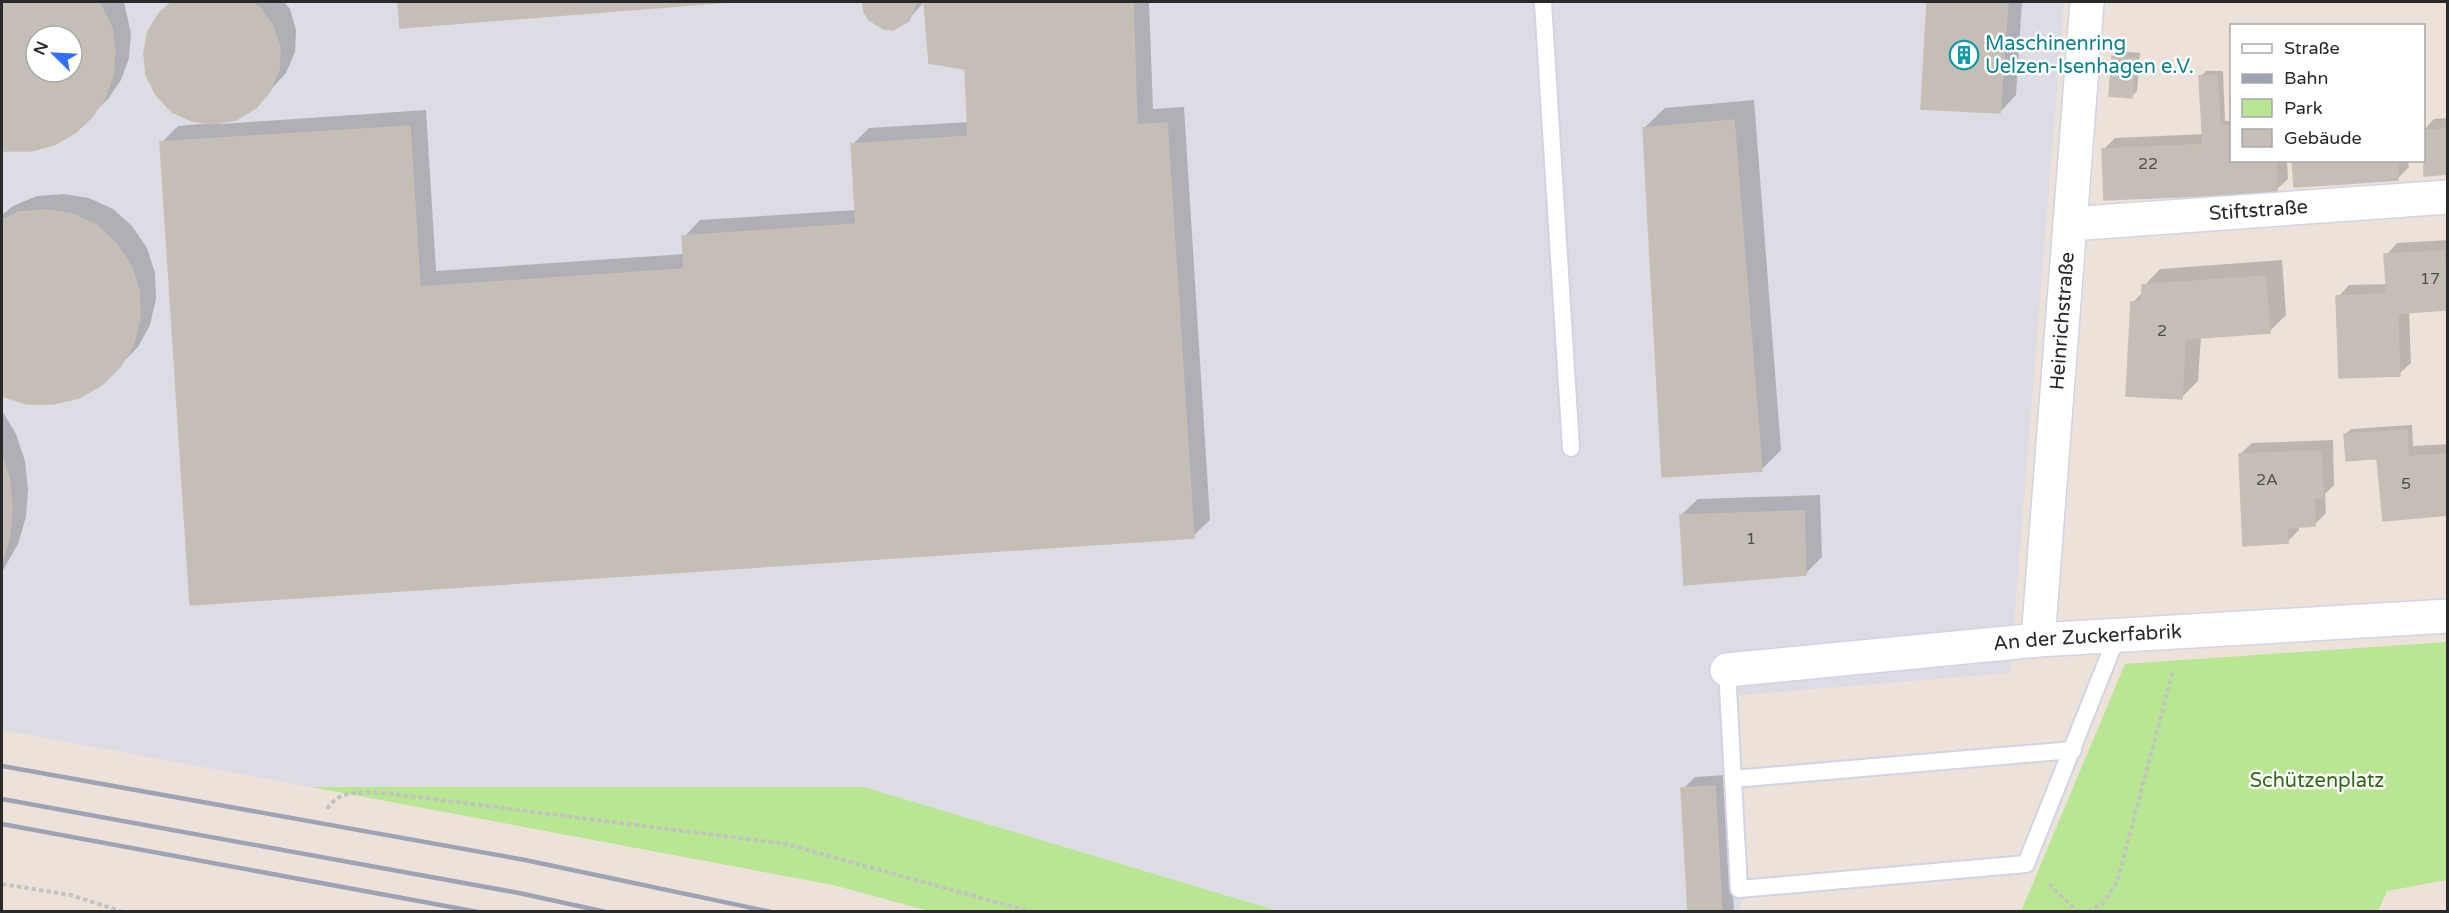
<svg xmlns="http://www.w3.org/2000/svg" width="2449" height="913" font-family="'Varela Round',sans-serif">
	<rect width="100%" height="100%" fill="#ece2da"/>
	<path fill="#dddbe4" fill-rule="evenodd" d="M 2,2 L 2064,2 L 2010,673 L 1730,696 L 1741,912 L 1278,911 L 864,787 L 311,787 L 2,730 ZM 36,36 L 72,36 L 72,72 L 36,72 Z"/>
	<path fill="#b9e693" d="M 2447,642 L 2447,880 L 2387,891 L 2378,911 L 2010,911 L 2022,909 L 2125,664 Z
		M 311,787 L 864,787 L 1278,911 L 929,911 L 833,885 Z"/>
	<path fill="#0003" fill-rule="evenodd" d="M 2,2 L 124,2 L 131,34 L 129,58 L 121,80 L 108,99 L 74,132 L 8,150 L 2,149 ZM 36,36 L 72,36 L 72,72 L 36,72 Z
		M 173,2 L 284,2 L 290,9 L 296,30 L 295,52 L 286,73 L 255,107 L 220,122 L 221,124 L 426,110 L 436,271 L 685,254 L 684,237 L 700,220 L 857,210 L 853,144 L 869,128 L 969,122 L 967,68 L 930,62 L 925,2 L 1149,2 L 1153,109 L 1184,107 L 1210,520 L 1193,536 L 191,603 L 161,143 L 178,126 L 213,123 L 161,13 Z
		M 399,2 L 710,2 L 401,26 Z
		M 866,2 L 924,2 L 908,20 L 893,28 L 876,25 L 866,12 Z
		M 1928,2 L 2022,2 L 2016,95 L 2000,112 L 1923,107 Z
		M 2119,51 L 2140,53 L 2137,91 L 2132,96 L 2113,57 Z
		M 2206,71 L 2223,71 L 2225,121 L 2232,121 L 2232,160 L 2287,160 L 2288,179 L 2276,190 L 2103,150 L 2115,138 L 2204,134 L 2200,77 Z
		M 1754,100 L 1781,450 L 1761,470 L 1644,128 L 1665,108 Z
		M 2448,118 L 2448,173 L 2425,174 L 2424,130 L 2434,119 Z
		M 2294,160 L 2408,160 L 2409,167 L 2397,179 Z
		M 64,194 L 89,198 L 113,209 L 132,226 L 147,248 L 155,273 L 156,299 L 150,325 L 138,347 L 101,384 L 27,402 L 2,394 L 2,215 L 13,206 L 37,196 Z
		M 2448,240 L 2448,308 L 2409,311 L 2411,363 L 2399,374 L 2338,297 L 2349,285 L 2388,284 L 2386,255 L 2397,243 Z
		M 2282,260 L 2286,315 L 2269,332 L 2201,337 L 2198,381 L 2182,397 L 2133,302 L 2144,291 L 2144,286 L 2160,269 Z
		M 2,411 L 16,434 L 25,461 L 28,489 L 26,517 L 18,544 L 2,572 Z
		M 2412,425 L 2413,446 L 2448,444 L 2448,514 L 2379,460 L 2382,457 L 2345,434 L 2351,429 Z
		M 2333,440 L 2334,485 L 2325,494 L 2326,513 L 2314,525 L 2299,525 L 2299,530 L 2287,542 L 2240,454 L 2252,443 Z
		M 1820,495 L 1822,557 L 1806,573 L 1681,515 L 1698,499 Z
		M 1726,775 L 1734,912 L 1690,912 L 1683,789 L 1695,777 Z"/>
	<path fill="#c4beb6" stroke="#c7beb4" stroke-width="1.5" fill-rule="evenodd" d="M 2,2 L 99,2 L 112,28 L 115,52 L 113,75 L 105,98 L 92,117 L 75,133 L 54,145 L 31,151 L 2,151 ZM 36,36 L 72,36 L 72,72 L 36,72 Z
		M 172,2 L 251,2 L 260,8 L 273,26 L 280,48 L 279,70 L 270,91 L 256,108 L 236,120 L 214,124 L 192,121 L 172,112 L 156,95 L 146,75 L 144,53 L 148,31 L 160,12 Z
		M 398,2 L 729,2 L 400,28 Z
		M 863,2 L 915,2 L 915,5 L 909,21 L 893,30 L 884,29 L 869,20 L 864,12 Z
		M 924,2 L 1133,2 L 1137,125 L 968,137 L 965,69 L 929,63 Z
		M 1927,2 L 2008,2 L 2000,113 L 1921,109 Z
		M 2112,56 L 2135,58 L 2132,98 L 2109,96 Z
		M 2199,76 L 2217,76 L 2220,126 L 2232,126 L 2232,143 L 2203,145 Z
		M 1734,120 L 1762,471 L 1662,477 L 1643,128 Z
		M 1167,123 L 1194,538 L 190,605 L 160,142 L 410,126 L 420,287 L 684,269 L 682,236 L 856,224 L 851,144 Z
		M 2448,129 L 2448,174 L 2424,176 L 2424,130 Z
		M 2232,143 L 2232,160 L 2276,160 L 2277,192 L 2197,196 L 2195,145 Z
		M 2195,145 L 2197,196 L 2104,200 L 2102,149 Z
		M 2292,160 L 2342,160 L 2343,184 L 2294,187 Z
		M 2342,160 L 2397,160 L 2398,180 L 2343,184 Z
		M 46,210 L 72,214 L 96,225 L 116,243 L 131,265 L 139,290 L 140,317 L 134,343 L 121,366 L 102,385 L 79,398 L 53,404 L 27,404 L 2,396 L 2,220 L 19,212 Z
		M 2444,251 L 2447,310 L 2388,314 L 2384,254 Z
		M 2265,276 L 2270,333 L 2185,339 L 2182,399 L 2126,396 L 2131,302 L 2142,302 L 2142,285 Z
		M 2387,294 L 2388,314 L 2397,313 L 2400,376 L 2339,378 L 2336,296 Z
		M 2407,430 L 2408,456 L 2346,461 L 2344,434 Z
		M 2321,451 L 2323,498 L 2241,502 L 2239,454 Z
		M 2448,454 L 2448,515 L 2383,521 L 2377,459 Z
		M 2,456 L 9,478 L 12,506 L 10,535 L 2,563 Z
		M 2314,498 L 2315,526 L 2287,528 L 2288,543 L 2243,546 L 2241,502 Z
		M 1804,511 L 1806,575 L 1684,585 L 1680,515 Z
		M 1715,786 L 1722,912 L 1688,912 L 1681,788 Z"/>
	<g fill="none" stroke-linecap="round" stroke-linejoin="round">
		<g stroke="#cfd5e3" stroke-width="20">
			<path id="lane" d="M 1543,2 L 1571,448
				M 1727,670 L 1739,889 L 2026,864 L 2117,636
				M 1733,779 L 2073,750"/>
		</g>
		<g stroke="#cfd5e3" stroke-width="36">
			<g id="street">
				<path id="s1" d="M 2070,224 L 2448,197"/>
				<path id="s2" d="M 2038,640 L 2087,2"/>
				<path id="s3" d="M 1727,670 L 2038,640 L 2448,616"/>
			</g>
		</g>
		<path stroke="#c3c3c3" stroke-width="4" stroke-dasharray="4.5 3" stroke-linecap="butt" d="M 327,809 C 340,788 363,793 385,793 L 786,844 L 1032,912
			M 2,884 L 71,895 L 123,912
			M 2049,884 L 2078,912
			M 2088,912 L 2103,903 L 2117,882 L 2173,671"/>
		<use href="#lane" stroke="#fff" stroke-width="16"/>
		<use href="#street" stroke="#fff" stroke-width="33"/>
		<path stroke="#9da3b4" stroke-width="4.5" d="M 2,766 L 525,860 L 771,912
			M 2,799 L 519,893 L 606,912
			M 2,824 L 478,912"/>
	</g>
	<defs>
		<g id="building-ring" transform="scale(1.5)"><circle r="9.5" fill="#fff" stroke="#0f9aa8" stroke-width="1.5"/><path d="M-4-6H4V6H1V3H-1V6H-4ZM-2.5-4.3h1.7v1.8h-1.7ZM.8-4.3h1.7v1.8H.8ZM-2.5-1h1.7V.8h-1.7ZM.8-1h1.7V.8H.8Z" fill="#0f9aa8"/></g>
	</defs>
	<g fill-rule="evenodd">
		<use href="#building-ring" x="1964" y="55"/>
	</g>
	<g text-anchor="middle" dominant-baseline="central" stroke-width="5" stroke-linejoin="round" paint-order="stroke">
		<g font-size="16" fill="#504e4c">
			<text x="2148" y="164">22</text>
			<text x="2430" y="279">17</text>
			<text x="2162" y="331">2</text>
			<text x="2267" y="480">2A</text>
			<text x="2406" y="484">5</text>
			<text x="1751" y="539">1</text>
		</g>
		<g font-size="20" fill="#0d838f" stroke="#fff" text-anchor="start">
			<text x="1985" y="44">Maschinenring<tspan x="1985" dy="23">Uelzen-Isenhagen e.V.</tspan></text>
		</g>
		<g font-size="20" fill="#292929" stroke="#fff">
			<text stroke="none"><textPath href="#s1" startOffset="189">Stiftstraße</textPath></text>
			<text stroke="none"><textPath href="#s2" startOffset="320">Heinrichstraße</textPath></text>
			<text stroke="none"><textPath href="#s3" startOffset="362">An der Zuckerfabrik</textPath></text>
		</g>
		<g font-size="20" fill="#316916" stroke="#fff">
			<text x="2317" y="781">Schützenplatz</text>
		</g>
	</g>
	<rect width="2449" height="913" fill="none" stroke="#292929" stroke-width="6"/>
	<rect x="2230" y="24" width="195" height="138" fill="#ffffff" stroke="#a9a9a9" stroke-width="1.5"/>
	<rect x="2242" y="44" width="30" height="9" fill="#ffffff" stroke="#a9a9a9" stroke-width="1.5"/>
	<text x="2284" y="54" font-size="18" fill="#292929">Straße</text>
	<rect x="2242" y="74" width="30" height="9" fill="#9da3b4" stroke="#a9a9a9" stroke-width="1.5"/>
	<text x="2284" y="84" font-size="18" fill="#292929">Bahn</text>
	<rect x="2242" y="99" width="30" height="18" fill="#b9e693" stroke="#a9a9a9" stroke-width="1.5"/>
	<text x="2284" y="114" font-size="18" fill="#292929">Park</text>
	<rect x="2242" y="129" width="30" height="18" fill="#c4beb6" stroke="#a9a9a9" stroke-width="1.5"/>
	<text x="2284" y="144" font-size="18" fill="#292929">Gebäude</text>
	<g transform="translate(54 54) rotate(294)"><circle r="28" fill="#ffffff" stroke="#a9a9a9" stroke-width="1.5"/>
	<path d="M0-4.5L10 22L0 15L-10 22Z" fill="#3470ff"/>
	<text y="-9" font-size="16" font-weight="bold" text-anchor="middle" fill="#292929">N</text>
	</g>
</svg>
